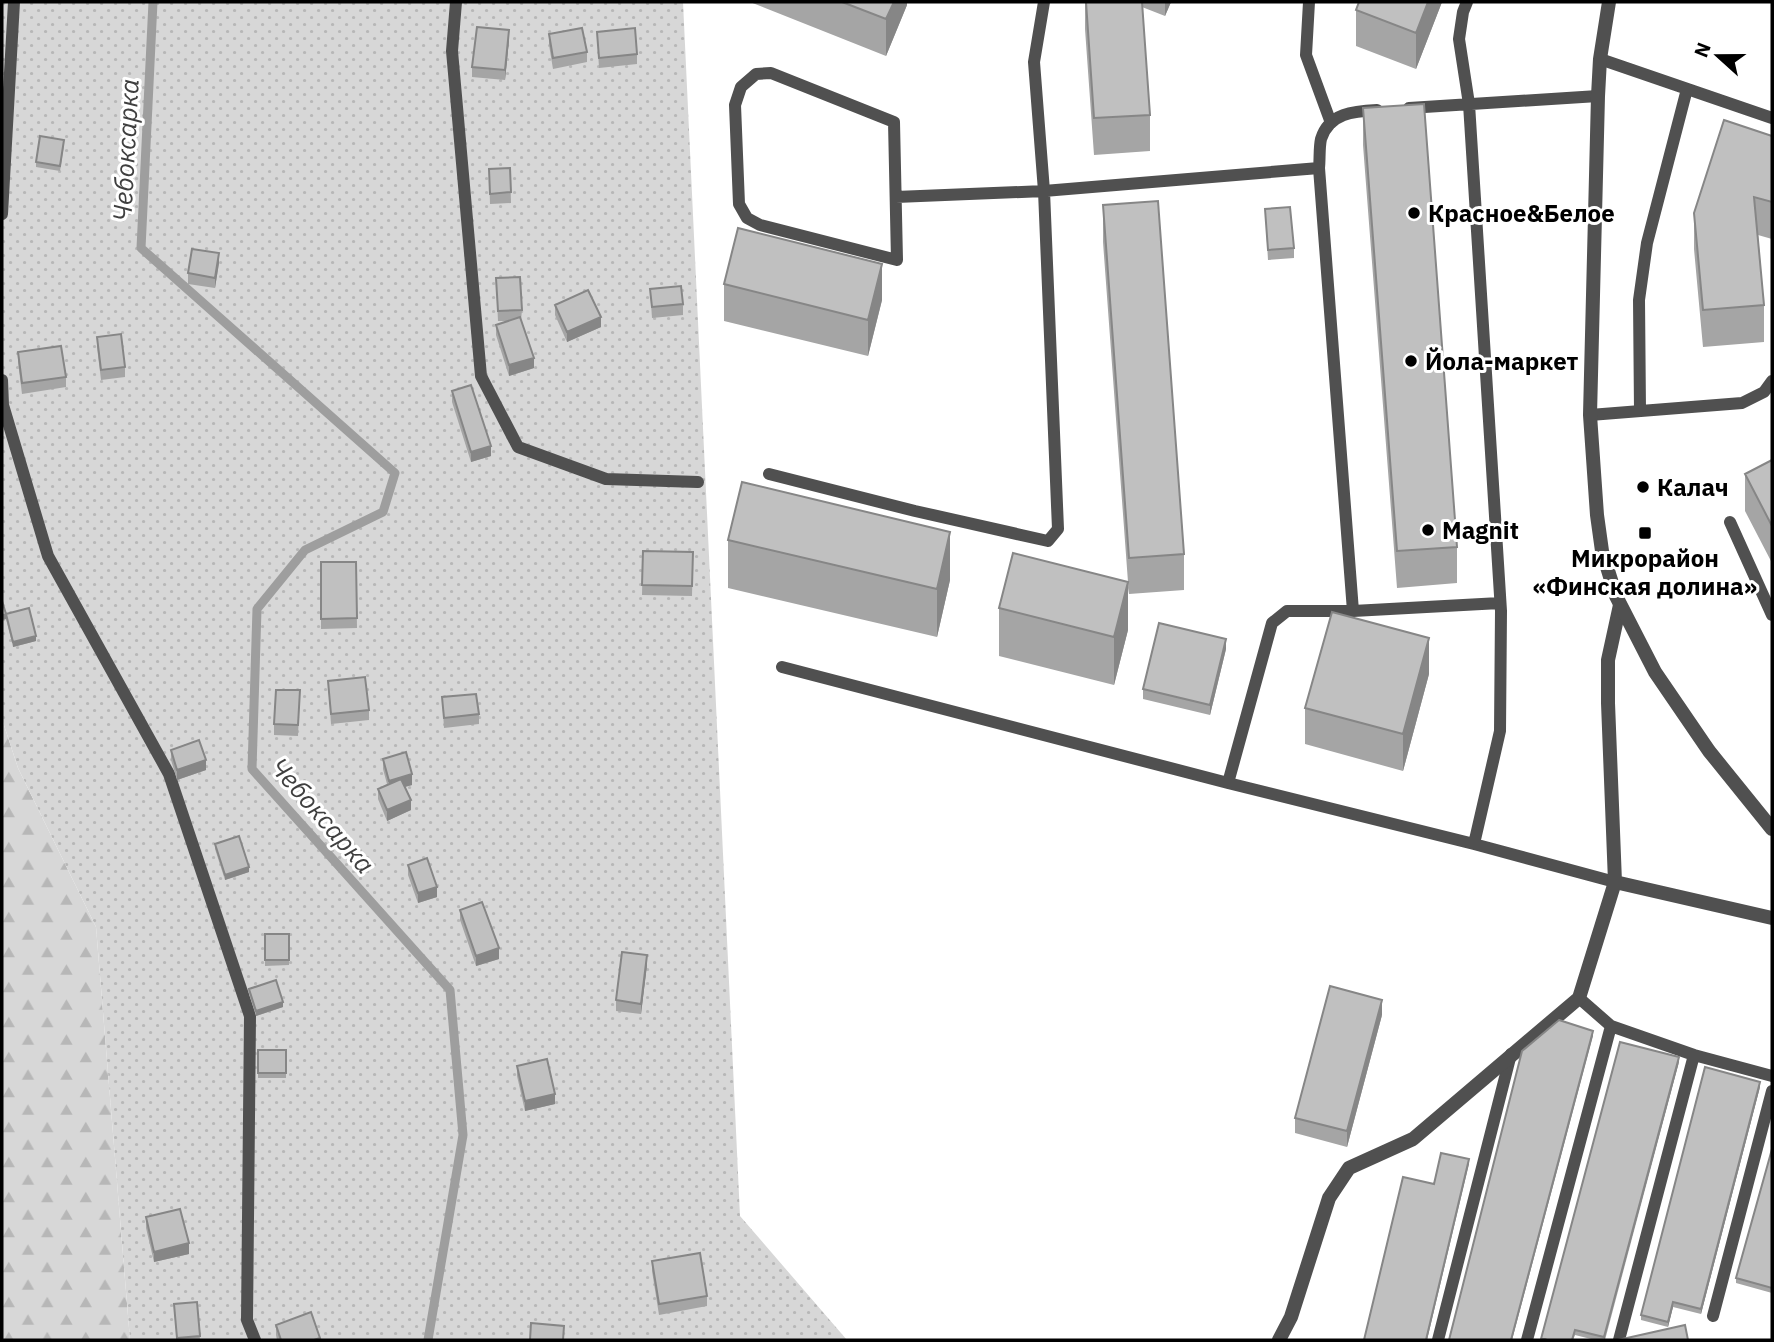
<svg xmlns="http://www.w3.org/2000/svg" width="1774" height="1342" font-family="'IBM Plex Sans',sans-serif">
	<defs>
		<pattern id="forest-firs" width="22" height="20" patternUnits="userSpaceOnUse" patternTransform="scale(1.75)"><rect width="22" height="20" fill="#d7d7d7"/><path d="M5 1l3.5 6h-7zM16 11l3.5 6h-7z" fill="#b7b7b7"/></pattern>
		<pattern id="garden-dots" width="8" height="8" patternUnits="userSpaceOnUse" patternTransform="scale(1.75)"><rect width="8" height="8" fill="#d7d7d7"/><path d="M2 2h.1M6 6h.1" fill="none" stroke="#b7b7b7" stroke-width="1.8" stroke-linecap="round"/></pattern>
	</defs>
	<rect width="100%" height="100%" fill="#fff"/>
	<path fill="url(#forest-firs)" d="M 2,719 L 18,768 L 96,927 L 130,1340 L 2,1340 Z"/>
	<path fill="url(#garden-dots)" d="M 2,2 L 683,2 L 740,1216 L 847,1340 L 130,1340 L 96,927 L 18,768 L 2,719 Z"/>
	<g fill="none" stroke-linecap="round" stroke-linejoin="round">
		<path stroke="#9e9e9e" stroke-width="9" d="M 153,2 L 141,248 L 395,473 L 383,512 L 305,550 L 257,609 L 252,769 L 450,990 L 463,1135 L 428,1340"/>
		<path stroke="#505050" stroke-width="12" d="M 456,2 L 452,51 L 481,376 L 518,447 L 606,479 L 698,482
			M 1309,2 L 1306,55 L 1331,123
			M 1467,2 L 1463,12 L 1459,39 L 1469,104 L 1501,611 L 1500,731 L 1474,844
			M 1600,59 L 1772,118
			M 771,73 L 894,122 L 897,260 L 760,225 L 747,218 L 739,204 L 735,105 L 741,87 L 756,74 Z
			M 1409,108 L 1598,96
			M 1319,168 L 1353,611 L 1500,603
			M 896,197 L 1044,191 L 1319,168 C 1320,159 1319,148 1321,139 C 1329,113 1354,111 1377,110
			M 2,214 L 14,2
			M 2,380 L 3,405 L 48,556 L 169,774 L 250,1016 L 247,1320 L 255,1340
			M 1640,411 L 1639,300 L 1647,243 L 1687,89
			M 1590,415 L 1742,403 L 1764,392 L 1772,381
			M 769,474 L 915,511 L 1048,541 L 1058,529 L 1044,191 L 1034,62 L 1044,2
			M 1730,522 L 1772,615
			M 782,667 L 1228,783 L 1474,844 L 1615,882
			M 1228,783 L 1272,623 L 1287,611 L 1353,611
			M 1579,998 L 1611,1026 L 1694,1055 L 1772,1076
			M 1713,1316 L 1772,1091
			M 1438,1340 L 1511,1054
			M 1527,1340 L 1611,1026
			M 1619,1340 L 1694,1055"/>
		<path stroke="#505050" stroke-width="14" d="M 1615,882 L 1772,918
			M 1279,1340 L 1291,1317 L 1329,1198 L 1349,1168 L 1413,1139 L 1579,998 L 1615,882 L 1608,703 L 1608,660 L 1620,605"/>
		<path stroke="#505050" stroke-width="14" d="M 1609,2 L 1600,59 L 1598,96 L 1590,415 L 1597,515 L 1602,551 L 1616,596 L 1655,672 L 1709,751 L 1772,829"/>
	</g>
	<path fill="#a5a5a5" d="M 750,2 L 907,2 L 907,5 L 886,56 Z
		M 1085,2 L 1171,2 L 1165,16 L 1142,7 L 1150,115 L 1150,151 L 1094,155 L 1085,29 Z
		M 1359,2 L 1442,2 L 1416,69 L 1356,46 L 1356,10 Z
		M 597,32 L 637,54 L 637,64 L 599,68 Z
		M 549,34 L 587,52 L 587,62 L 553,69 L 549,45 Z
		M 509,40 L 505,80 L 472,77 L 472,67 Z
		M 1363,108 L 1457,547 L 1457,583 L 1397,588 L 1363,145 Z
		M 1772,136 L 1772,239 L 1758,235 L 1764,305 L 1764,342 L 1703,347 L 1694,249 L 1694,213 Z
		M 64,145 L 60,171 L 36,167 L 36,162 Z
		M 510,168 L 511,203 L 490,204 L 489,169 Z
		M 1103,205 L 1184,554 L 1184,590 L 1129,594 L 1128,588 L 1128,630 L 1114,685 L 999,656 L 999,608 L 1128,582 L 1103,242 Z
		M 1265,209 L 1294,248 L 1294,258 L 1268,260 Z
		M 219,263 L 215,288 L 188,284 L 188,273 Z
		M 496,278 L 522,310 L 521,320 L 534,368 L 509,376 L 496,335 L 496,325 L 508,321 L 498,321 Z
		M 724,284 L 882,300 L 868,356 L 724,321 Z
		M 650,289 L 683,304 L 683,315 L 652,318 Z
		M 555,305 L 601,327 L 567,342 L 555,315 Z
		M 97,337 L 125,367 L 125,377 L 101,380 L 97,347 Z
		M 18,352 L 66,377 L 66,387 L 22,394 L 18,362 Z
		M 452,391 L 491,456 L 471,462 L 452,402 Z
		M 1772,460 L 1772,563 L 1745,511 L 1745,474 Z
		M 728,540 L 950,580 L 937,637 L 728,588 Z
		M 643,551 L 693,552 L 692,596 L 642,595 Z
		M 321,562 L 356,562 L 357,628 L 321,629 Z
		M 2,601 L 6,614 L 36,641 L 13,647 L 6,619 L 2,620 Z
		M 1226,649 L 1210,715 L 1143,699 L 1143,689 Z
		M 1429,674 L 1403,771 L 1305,744 L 1305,708 Z
		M 328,681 L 369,710 L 369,720 L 331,724 Z
		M 300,690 L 298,736 L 274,735 L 274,724 Z
		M 442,697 L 479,714 L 479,724 L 444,728 Z
		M 171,750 L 206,770 L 177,780 L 171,760 Z
		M 383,759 L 412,785 L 405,787 L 411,810 L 387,821 L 378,799 L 378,789 L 387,784 L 383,769 Z
		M 215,844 L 249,872 L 225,880 L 215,849 Z
		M 408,865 L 437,897 L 418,903 L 408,875 Z
		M 460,910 L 499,959 L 476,966 L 460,920 Z
		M 265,934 L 289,934 L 289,965 L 265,966 Z
		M 647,965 L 641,1014 L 616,1011 L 616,1000 Z
		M 249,989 L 283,1007 L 256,1016 L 249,994 Z
		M 1382,1015 L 1347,1147 L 1295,1133 L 1295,1118 Z
		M 258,1050 L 286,1050 L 286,1078 L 258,1078 Z
		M 1679,1062 L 1605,1340 L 1595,1340 L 1575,1335 L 1573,1340 L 1541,1340 Z
		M 517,1066 L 555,1104 L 525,1111 L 517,1076 Z
		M 1760,1087 L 1701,1314 L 1673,1307 L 1668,1327 L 1641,1320 L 1641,1315 Z
		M 1772,1149 L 1772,1293 L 1736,1283 L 1736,1278 Z
		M 146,1217 L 189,1254 L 154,1262 L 146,1228 Z
		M 652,1261 L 707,1296 L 707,1306 L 659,1315 L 652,1271 Z
		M 197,1302 L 200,1340 L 177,1340 L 174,1310 Z
		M 276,1325 L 320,1340 L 277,1340 L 276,1335 Z"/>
	<path fill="#868686" d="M 894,2 L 907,2 L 907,5 L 886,56 L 886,19 Z
		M 1165,2 L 1171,2 L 1165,16 Z
		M 1428,2 L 1442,2 L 1416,69 L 1416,33 Z
		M 509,30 L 509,40 L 505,80 L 505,70 Z
		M 219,253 L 219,263 L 215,288 L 215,278 Z
		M 882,264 L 882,300 L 868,356 L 868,320 Z
		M 601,317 L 601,327 L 567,342 L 567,332 Z
		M 534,358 L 534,368 L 509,376 L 509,365 Z
		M 491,446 L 491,456 L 471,462 L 471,452 Z
		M 950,532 L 950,580 L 937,637 L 937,589 Z
		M 1128,582 L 1128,630 L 1114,685 L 1114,637 Z
		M 6,614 L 6,619 L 2,620 L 2,615 Z
		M 36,636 L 36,641 L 13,647 L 13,642 Z
		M 1429,638 L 1429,674 L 1403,771 L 1403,734 Z
		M 1226,639 L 1226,649 L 1210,715 L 1210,705 Z
		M 206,760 L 206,770 L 177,780 L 177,770 Z
		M 412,774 L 412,785 L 389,791 L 389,781 Z
		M 411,800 L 411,810 L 387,821 L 387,810 Z
		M 249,867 L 249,872 L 225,880 L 225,875 Z
		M 437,887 L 437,897 L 418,903 L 418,893 Z
		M 499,948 L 499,959 L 476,966 L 476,956 Z
		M 647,955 L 647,965 L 641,1014 L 641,1004 Z
		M 1382,1000 L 1382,1015 L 1347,1147 L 1347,1131 Z
		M 283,1002 L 283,1007 L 256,1016 L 256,1011 Z
		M 1593,1031 L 1593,1036 L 1512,1340 L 1511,1340 Z
		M 1679,1057 L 1679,1062 L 1604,1340 L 1604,1337 Z
		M 1760,1082 L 1760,1087 L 1701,1314 L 1701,1309 Z
		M 555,1094 L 555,1104 L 525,1111 L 525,1101 Z
		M 1469,1159 L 1469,1164 L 1427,1340 L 1426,1340 Z
		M 189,1243 L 189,1254 L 154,1262 L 154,1252 Z
		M 1673,1302 L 1673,1307 L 1668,1327 L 1668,1322 Z"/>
	<path fill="#c0c0c0" stroke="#868686" stroke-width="2" d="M 842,2 L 894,2 L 886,19 Z
		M 1086,2 L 1142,2 L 1150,115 L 1094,118 Z
		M 1359,2 L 1428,2 L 1416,33 L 1356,10 Z
		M 477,27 L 509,30 L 505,70 L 472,67 Z
		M 582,28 L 587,52 L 553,58 L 549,34 Z
		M 635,28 L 637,54 L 599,58 L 597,32 Z
		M 1424,104 L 1457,547 L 1397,551 L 1363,108 Z
		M 1724,120 L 1772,136 L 1772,202 L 1754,197 L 1764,305 L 1703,310 L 1694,213 Z
		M 40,136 L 64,140 L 60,166 L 36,162 Z
		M 510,168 L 511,192 L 490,194 L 489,169 Z
		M 1158,201 L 1184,554 L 1129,558 L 1103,205 Z
		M 1290,207 L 1294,248 L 1268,250 L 1265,209 Z
		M 738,228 L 882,264 L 868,320 L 724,284 Z
		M 192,249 L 219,253 L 215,278 L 188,273 Z
		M 520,277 L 522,310 L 498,311 L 496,278 Z
		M 681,286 L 683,304 L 652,307 L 650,289 Z
		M 588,290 L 601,317 L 567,332 L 555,305 Z
		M 520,317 L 534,358 L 509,365 L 496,325 Z
		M 121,334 L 125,367 L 101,370 L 97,337 Z
		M 61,346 L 66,377 L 22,383 L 18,352 Z
		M 471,385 L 491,446 L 471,452 L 452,391 Z
		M 1772,460 L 1772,526 L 1745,474 Z
		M 742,482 L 950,532 L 937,589 L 728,540 Z
		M 643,551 L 693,552 L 692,586 L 642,585 Z
		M 1013,553 L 1128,582 L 1114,637 L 999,608 Z
		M 321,562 L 356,562 L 357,618 L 321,619 Z
		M 2,601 L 6,614 L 2,615 Z
		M 29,608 L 36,636 L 13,642 L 6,614 Z
		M 1332,612 L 1429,638 L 1403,734 L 1305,708 Z
		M 1159,623 L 1226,639 L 1210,705 L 1143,689 Z
		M 365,677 L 369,710 L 331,714 L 328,681 Z
		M 276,690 L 300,690 L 298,725 L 274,724 Z
		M 476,694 L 479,714 L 444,718 L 442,697 Z
		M 199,740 L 206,760 L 177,770 L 171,750 Z
		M 406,752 L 412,774 L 389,781 L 383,759 Z
		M 401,779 L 411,800 L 387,810 L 378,789 Z
		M 239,836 L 249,867 L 225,875 L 215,844 Z
		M 427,858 L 437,887 L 418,893 L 408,865 Z
		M 482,902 L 499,948 L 476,956 L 460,910 Z
		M 265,934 L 289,934 L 289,960 L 265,960 Z
		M 622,952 L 647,955 L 641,1004 L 616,1000 Z
		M 276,980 L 283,1002 L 256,1011 L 249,989 Z
		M 1330,986 L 1382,1000 L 1347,1131 L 1295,1118 Z
		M 1559,1020 L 1593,1031 L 1511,1340 L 1449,1340 L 1522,1051 Z
		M 1620,1042 L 1679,1057 L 1604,1337 L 1575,1330 L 1572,1340 L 1547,1340 L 1545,1339 L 1541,1339 Z
		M 258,1050 L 286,1050 L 286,1073 L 258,1073 Z
		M 547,1059 L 555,1094 L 525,1101 L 517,1066 Z
		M 1705,1067 L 1760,1082 L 1701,1309 L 1673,1302 L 1668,1322 L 1641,1315 Z
		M 1772,1149 L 1772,1288 L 1736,1278 Z
		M 1441,1153 L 1469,1159 L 1426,1340 L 1364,1340 L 1403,1177 L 1434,1184 Z
		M 180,1209 L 189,1243 L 154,1252 L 146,1217 Z
		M 700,1253 L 707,1296 L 659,1304 L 652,1261 Z
		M 197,1302 L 200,1336 L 177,1338 L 174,1304 Z
		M 311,1312 L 320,1338 L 314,1340 L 281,1340 L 276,1325 Z
		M 531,1323 L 564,1326 L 563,1340 L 530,1340 Z
		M 1685,1325 L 1688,1340 L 1618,1340 Z"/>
	<g fill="#000" stroke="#fff" stroke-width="2.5">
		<circle cx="1414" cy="213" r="7"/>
		<circle cx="1411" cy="361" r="7"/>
		<circle cx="1643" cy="487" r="7"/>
		<circle cx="1428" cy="530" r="7"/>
		<rect x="1638" y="526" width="14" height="14" rx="3.5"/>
	</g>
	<g text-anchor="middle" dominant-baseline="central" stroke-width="6" stroke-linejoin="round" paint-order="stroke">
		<g font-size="24" font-weight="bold" fill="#000" stroke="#fff" text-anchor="start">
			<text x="1428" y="213">Красное&amp;Белое</text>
			<text x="1425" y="361">Йола-маркет</text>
			<text x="1657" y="487">Калач</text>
			<text x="1442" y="530">Magnit</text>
			<text x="1645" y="558" text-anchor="middle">Микрорайон<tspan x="1645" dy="28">«Финская долина»</tspan></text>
		</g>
		<g font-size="26" font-style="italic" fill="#3f3f3f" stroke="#fff">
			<text transform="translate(125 150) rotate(-87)">Чебоксарка</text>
			<text transform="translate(323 815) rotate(49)">Чебоксарка</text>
		</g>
	</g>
	<rect width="1774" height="1342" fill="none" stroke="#000000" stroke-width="7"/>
	<g transform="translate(1718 56) rotate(291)" stroke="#ffffff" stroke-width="5" paint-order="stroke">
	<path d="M0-5L12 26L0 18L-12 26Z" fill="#000000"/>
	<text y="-10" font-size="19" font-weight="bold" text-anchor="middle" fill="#000000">N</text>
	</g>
</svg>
